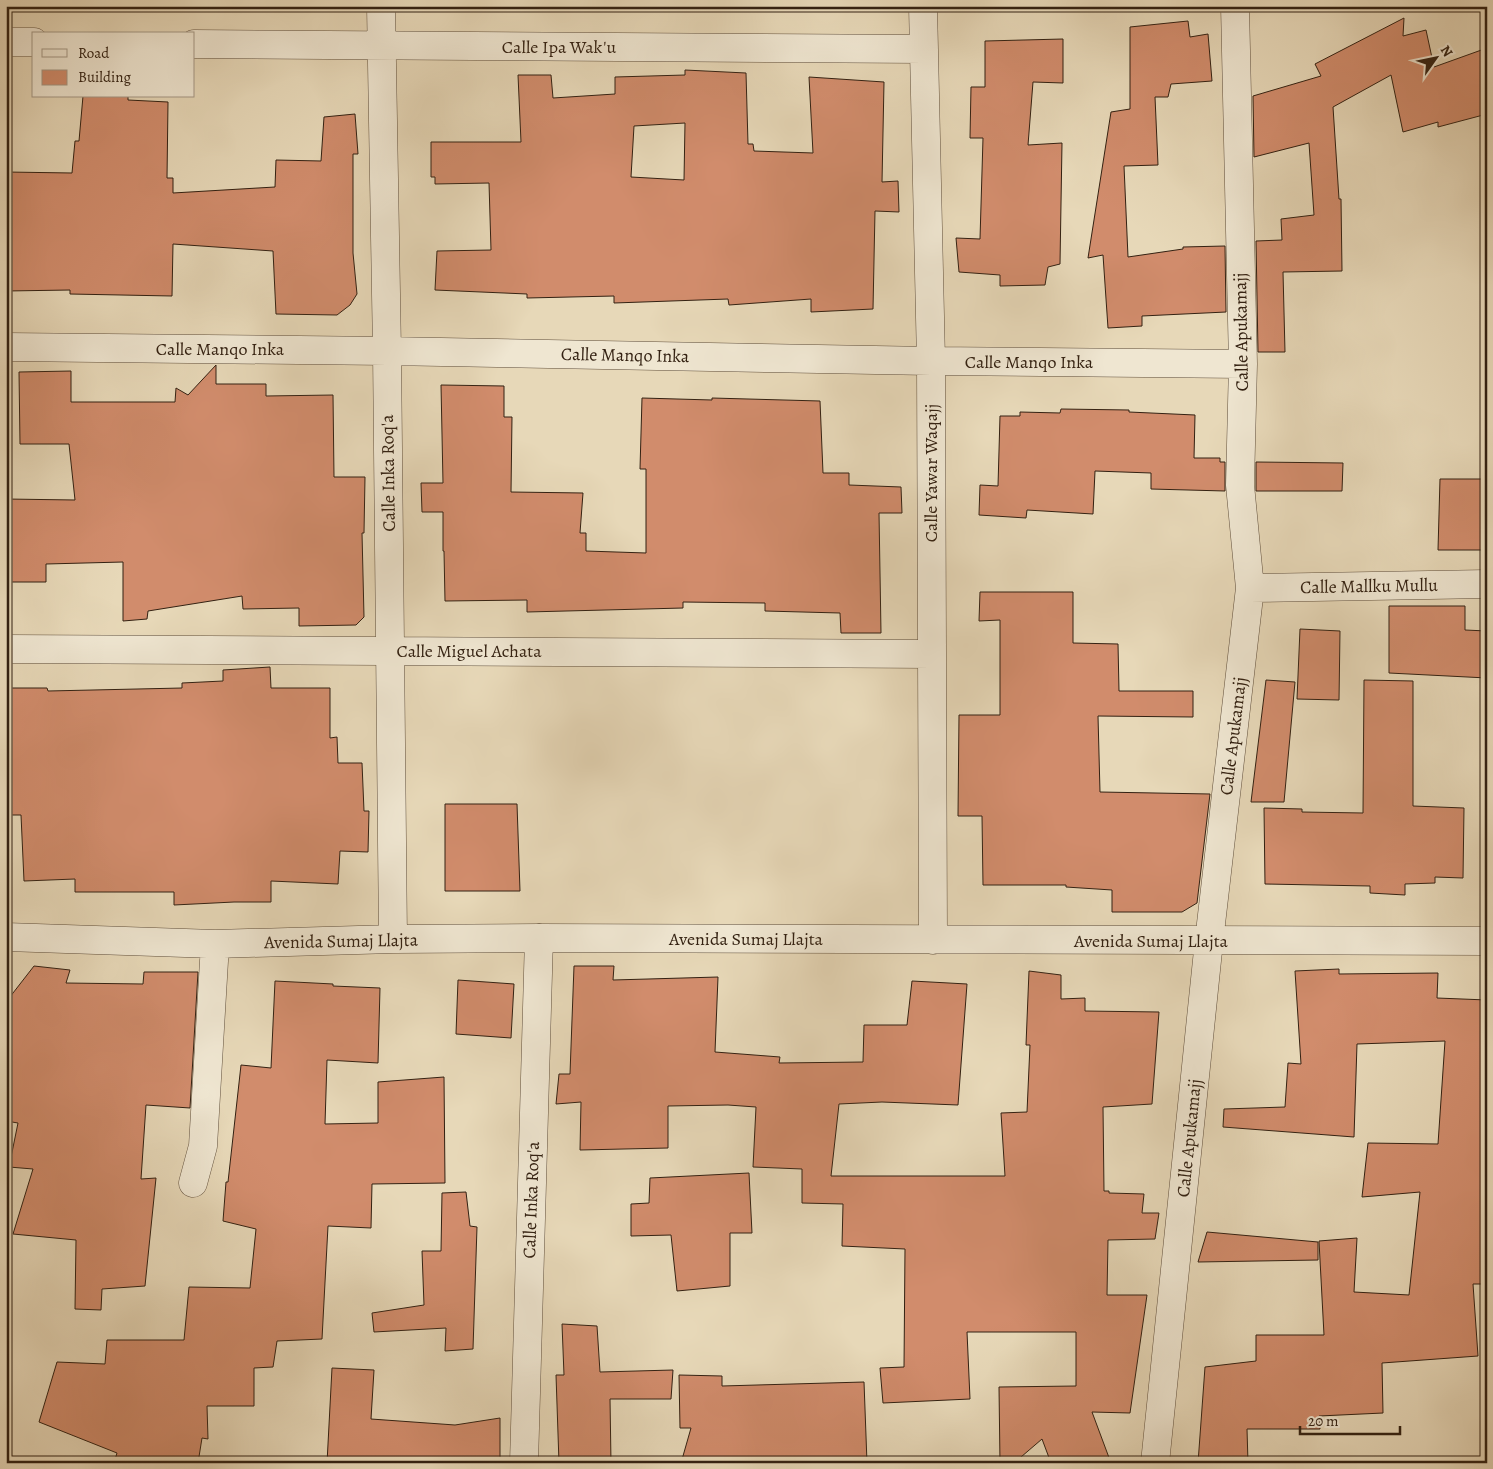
<svg xmlns="http://www.w3.org/2000/svg" width="1493" height="1469" font-family="Alegreya,serif">
	<rect width="100%" height="100%" fill="#e7d8b8"/>
	<filter id="stains"><feTurbulence type="fractalNoise" baseFrequency=".004" numOctaves="4"/><feColorMatrix values="0 0 0 0 .2 0 0 0 0 .09 0 0 0 0 .02 0 0 0 .5 -.17"/></filter>
	<radialGradient id="worn" r=".72"><stop offset=".6" stop-color="#630" stop-opacity="0"/><stop offset="1" stop-color="#630" stop-opacity=".3"/></radialGradient>
	<path fill="#d18c6c" stroke="#332112" fill-rule="evenodd" d="M 1404,18 L 1403,36 L 1426,30 L 1434,67 L 1487,48 L 1487,114 L 1438,127 L 1438,122 L 1403,132 L 1391,75 L 1333,107 L 1339,199 L 1341,199 L 1342,271 L 1283,272 L 1285,352 L 1258,352 L 1256,241 L 1282,240 L 1281,219 L 1314,215 L 1309,143 L 1254,157 L 1253,96 L 1321,76 L 1315,64 Z
		M 1188,21 L 1190,37 L 1208,34 L 1212,81 L 1171,84 L 1168,97 L 1155,97 L 1158,165 L 1124,166 L 1128,257 L 1183,249 L 1183,247 L 1225,246 L 1226,312 L 1142,316 L 1142,326 L 1108,328 L 1103,255 L 1088,258 L 1111,112 L 1130,109 L 1130,27 Z
		M 1063,39 L 1063,83 L 1033,82 L 1028,145 L 1062,143 L 1060,264 L 1048,267 L 1045,285 L 1000,286 L 1000,275 L 959,272 L 956,238 L 980,239 L 983,138 L 970,138 L 971,87 L 985,87 L 985,41 Z
		M 685,70 L 746,73 L 748,144 L 753,144 L 754,151 L 813,153 L 809,77 L 884,82 L 882,182 L 898,181 L 899,212 L 875,211 L 873,309 L 811,312 L 811,299 L 729,305 L 728,299 L 614,303 L 614,296 L 527,298 L 527,294 L 435,290 L 437,251 L 491,250 L 489,183 L 435,184 L 435,177 L 431,177 L 431,142 L 521,142 L 518,75 L 551,75 L 553,98 L 615,94 L 615,77 L 685,75 ZM 685,123 L 684,180 L 631,177 L 634,126 Z
		M 83,96 L 128,96 L 128,100 L 168,102 L 167,178 L 173,178 L 173,193 L 275,187 L 276,160 L 321,161 L 324,117 L 355,114 L 358,154 L 353,154 L 353,253 L 357,294 L 350,305 L 337,315 L 276,314 L 273,251 L 173,244 L 172,296 L 70,294 L 70,290 L 6,291 L 6,172 L 72,173 L 75,141 L 79,141 Z
		M 216,365 L 216,384 L 266,384 L 266,396 L 333,395 L 334,477 L 365,477 L 364,533 L 362,533 L 364,617 L 356,625 L 299,626 L 299,608 L 243,609 L 242,596 L 148,611 L 147,619 L 123,621 L 123,562 L 46,564 L 46,582 L 6,582 L 6,499 L 75,500 L 69,444 L 20,444 L 19,372 L 71,371 L 71,402 L 175,402 L 176,388 L 188,395 Z
		M 441,385 L 504,386 L 504,417 L 512,417 L 511,492 L 583,493 L 580,533 L 586,533 L 586,551 L 646,553 L 646,469 L 640,469 L 642,398 L 712,400 L 712,398 L 820,401 L 823,473 L 849,473 L 849,485 L 901,487 L 902,513 L 879,513 L 881,633 L 841,633 L 840,613 L 765,611 L 765,603 L 683,602 L 683,608 L 527,612 L 527,600 L 445,601 L 444,551 L 443,551 L 443,512 L 422,512 L 421,483 L 443,483 Z
		M 1061,409 L 1129,410 L 1129,412 L 1195,415 L 1194,458 L 1220,458 L 1220,462 L 1225,462 L 1225,491 L 1151,489 L 1151,473 L 1095,471 L 1093,514 L 1027,510 L 1026,518 L 979,515 L 980,485 L 998,486 L 1000,416 L 1020,416 L 1020,412 L 1060,413 Z
		M 1256,462 L 1343,463 L 1342,491 L 1256,491 Z
		M 1440,479 L 1487,479 L 1487,550 L 1438,550 Z
		M 980,592 L 1073,592 L 1073,643 L 1118,644 L 1119,691 L 1193,691 L 1193,717 L 1098,716 L 1100,792 L 1210,794 L 1197,903 L 1182,912 L 1112,912 L 1112,890 L 1066,887 L 1066,885 L 983,885 L 982,816 L 958,816 L 959,715 L 1000,715 L 1000,620 L 979,621 Z
		M 1389,606 L 1465,606 L 1465,630 L 1487,631 L 1487,678 L 1389,673 Z
		M 1300,629 L 1340,631 L 1339,700 L 1297,699 Z
		M 270,667 L 271,688 L 330,688 L 330,738 L 337,737 L 338,763 L 362,763 L 364,811 L 369,811 L 368,852 L 340,851 L 338,884 L 271,881 L 271,902 L 234,902 L 174,905 L 174,892 L 75,892 L 75,879 L 24,881 L 21,815 L 6,815 L 6,688 L 47,688 L 48,691 L 182,688 L 182,683 L 223,681 L 223,670 Z
		M 1266,680 L 1295,682 L 1284,802 L 1251,802 Z
		M 1364,680 L 1413,681 L 1413,806 L 1464,808 L 1463,878 L 1435,877 L 1435,883 L 1405,884 L 1405,895 L 1370,893 L 1370,886 L 1265,884 L 1264,808 L 1302,809 L 1302,812 L 1363,813 Z
		M 445,804 L 517,804 L 520,891 L 445,891 Z
		M 34,966 L 70,970 L 66,983 L 143,984 L 144,972 L 198,972 L 190,1108 L 146,1105 L 141,1179 L 156,1178 L 145,1286 L 102,1289 L 101,1310 L 75,1309 L 76,1240 L 13,1234 L 33,1169 L 9,1167 L 18,1123 L 6,1121 L 6,1002 Z
		M 574,966 L 614,966 L 613,980 L 718,977 L 715,1052 L 780,1057 L 779,1063 L 863,1062 L 864,1025 L 907,1025 L 912,981 L 967,984 L 958,1105 L 882,1102 L 839,1104 L 831,1176 L 1005,1176 L 1001,1113 L 1027,1112 L 1030,1045 L 1026,1045 L 1029,971 L 1061,975 L 1061,999 L 1085,998 L 1085,1011 L 1159,1012 L 1152,1104 L 1103,1107 L 1104,1191 L 1109,1191 L 1109,1193 L 1144,1194 L 1142,1213 L 1159,1213 L 1155,1239 L 1108,1240 L 1107,1295 L 1147,1295 L 1130,1413 L 1092,1412 L 1111,1463 L 1051,1463 L 1042,1439 L 1014,1463 L 1000,1463 L 999,1387 L 1076,1386 L 1076,1332 L 967,1332 L 970,1399 L 883,1403 L 880,1368 L 904,1367 L 905,1249 L 842,1246 L 843,1204 L 802,1203 L 802,1169 L 753,1167 L 756,1107 L 728,1105 L 668,1106 L 668,1148 L 580,1150 L 581,1102 L 556,1104 L 559,1074 L 570,1074 Z
		M 1339,969 L 1339,974 L 1438,973 L 1437,998 L 1487,1000 L 1487,1284 L 1473,1284 L 1478,1356 L 1382,1363 L 1383,1413 L 1319,1416 L 1320,1429 L 1247,1429 L 1248,1463 L 1198,1463 L 1205,1367 L 1256,1361 L 1256,1335 L 1324,1335 L 1319,1241 L 1357,1238 L 1354,1292 L 1409,1295 L 1420,1192 L 1362,1197 L 1368,1143 L 1438,1144 L 1445,1041 L 1357,1044 L 1354,1137 L 1223,1127 L 1224,1109 L 1285,1107 L 1288,1063 L 1301,1064 L 1295,971 Z
		M 458,980 L 514,984 L 511,1038 L 456,1034 Z
		M 275,981 L 333,984 L 333,986 L 380,988 L 378,1063 L 327,1060 L 325,1124 L 378,1123 L 378,1082 L 444,1077 L 445,1183 L 372,1184 L 371,1228 L 328,1226 L 322,1339 L 277,1341 L 273,1367 L 254,1368 L 254,1406 L 207,1406 L 208,1439 L 202,1438 L 198,1463 L 114,1463 L 117,1453 L 39,1422 L 57,1362 L 105,1364 L 107,1340 L 184,1340 L 189,1287 L 250,1288 L 256,1229 L 223,1221 L 226,1182 L 228,1182 L 241,1065 L 271,1068 Z
		M 749,1173 L 752,1233 L 730,1233 L 730,1286 L 677,1291 L 671,1235 L 631,1236 L 631,1204 L 649,1203 L 650,1178 Z
		M 466,1192 L 470,1226 L 477,1227 L 473,1349 L 445,1351 L 446,1328 L 374,1332 L 372,1313 L 424,1305 L 422,1251 L 441,1251 L 442,1193 Z
		M 1207,1232 L 1318,1242 L 1318,1260 L 1198,1262 Z
		M 562,1324 L 597,1326 L 600,1372 L 673,1370 L 671,1399 L 610,1399 L 611,1463 L 559,1463 L 556,1375 L 564,1375 Z
		M 332,1368 L 374,1370 L 371,1419 L 455,1425 L 500,1418 L 500,1463 L 327,1463 Z
		M 679,1375 L 722,1376 L 722,1386 L 864,1382 L 867,1463 L 681,1463 L 691,1428 L 680,1428 Z"/>
	<g fill="none" stroke-linecap="round" stroke-linejoin="round">
		<g stroke="#604f3c" stroke-width="29">
			<path id="street" d="M 381,6 L 387,351 L 393,939
				M 923,6 L 931,361 L 933,940
				M 6,42 L 34,42
				M 194,44 L 924,49
				M 6,347 L 387,351 L 931,361 L 1243,364
				M 1250,588 L 1487,584
				M 6,649 L 932,654
				M 6,937 L 215,944 L 393,939 L 539,938 L 1487,941
				M 193,1183 L 203,1146 L 215,944
				M 524,1463 L 539,938
				M 1155,1463 L 1209,941 L 1250,588 L 1240,485 L 1243,364 L 1235,6"/>
		</g>
		<use href="#street" stroke="#efe6d1" stroke-width="28"/>
	</g>
	<g text-anchor="middle" dominant-baseline="central" stroke-width="4" stroke-linejoin="round" paint-order="stroke">
		<g font-size="18" fill="#332112" stroke="#efe6d1">
			<text x="559" y="47">Calle Ipa Wak'u</text>
			<text transform="translate(1241 332) rotate(-91)">Calle Apukamajj</text>
			<text x="220" y="349">Calle Manqo Inka</text>
			<text transform="translate(625 355) rotate(1)">Calle Manqo Inka</text>
			<text x="1029" y="362">Calle Manqo Inka</text>
			<text transform="translate(388 473) rotate(-91)">Calle Inka Roq'a</text>
			<text transform="translate(931 473) rotate(-90)">Calle Yawar Waqajj</text>
			<text transform="translate(1369 586) rotate(-1)">Calle Mallku Mullu</text>
			<text x="469" y="651">Calle Miguel Achata</text>
			<text transform="translate(1233 736) rotate(-83)">Calle Apukamajj</text>
			<text x="746" y="939">Avenida Sumaj Llajta</text>
			<text transform="translate(341 941) rotate(-1)">Avenida Sumaj Llajta</text>
			<text x="1151" y="941">Avenida Sumaj Llajta</text>
			<text transform="translate(1189 1138) rotate(-84)">Calle Apukamajj</text>
			<text transform="translate(531 1200) rotate(-88)">Calle Inka Roq'a</text>
		</g>
	</g>
	<rect width="1493" height="1469" fill="none" stroke="#e7d8b8" stroke-width="25"/>
	<rect x="8" y="8" width="1478" height="1454" fill="none" stroke="#332112" stroke-width="2.5"/>
	<rect x="12" y="12" width="1468" height="1444" fill="none" stroke="#332112"/>
	<rect x="32" y="32" width="162" height="65" fill="#efe6d1" stroke="#a49785"/>
	<rect x="42" y="49" width="25" height="8" fill="#efe6d1" stroke="#a49785"/>
	<text x="78" y="58" font-size="15" fill="#332112">Road</text>
	<rect x="42" y="70" width="25" height="15" fill="#d18c6c" stroke="#a49785"/>
	<text x="78" y="82" font-size="15" fill="#332112">Building</text>
	<g transform="translate(1436 58) rotate(57)" stroke="#efe6d1" stroke-width="4" paint-order="stroke">
	<path d="M0-4L9 19L0 12L-9 19Z" fill="#332112"/>
	<text y="-8" font-size="14" font-weight="bold" text-anchor="middle" fill="#332112">N</text>
	</g>
	<path d="M1300 1426v8h100v-8" fill="none" stroke="#332112" stroke-width="2.5"/>
	<text x="1308" y="1426" font-size="15" fill="#332112" stroke="#efe6d1" stroke-width="4" paint-order="stroke">20 m</text>
	<rect width="100%" height="100%" filter="url(#stains)"/>
	<rect width="100%" height="100%" fill="url(#worn)"/>
</svg>
